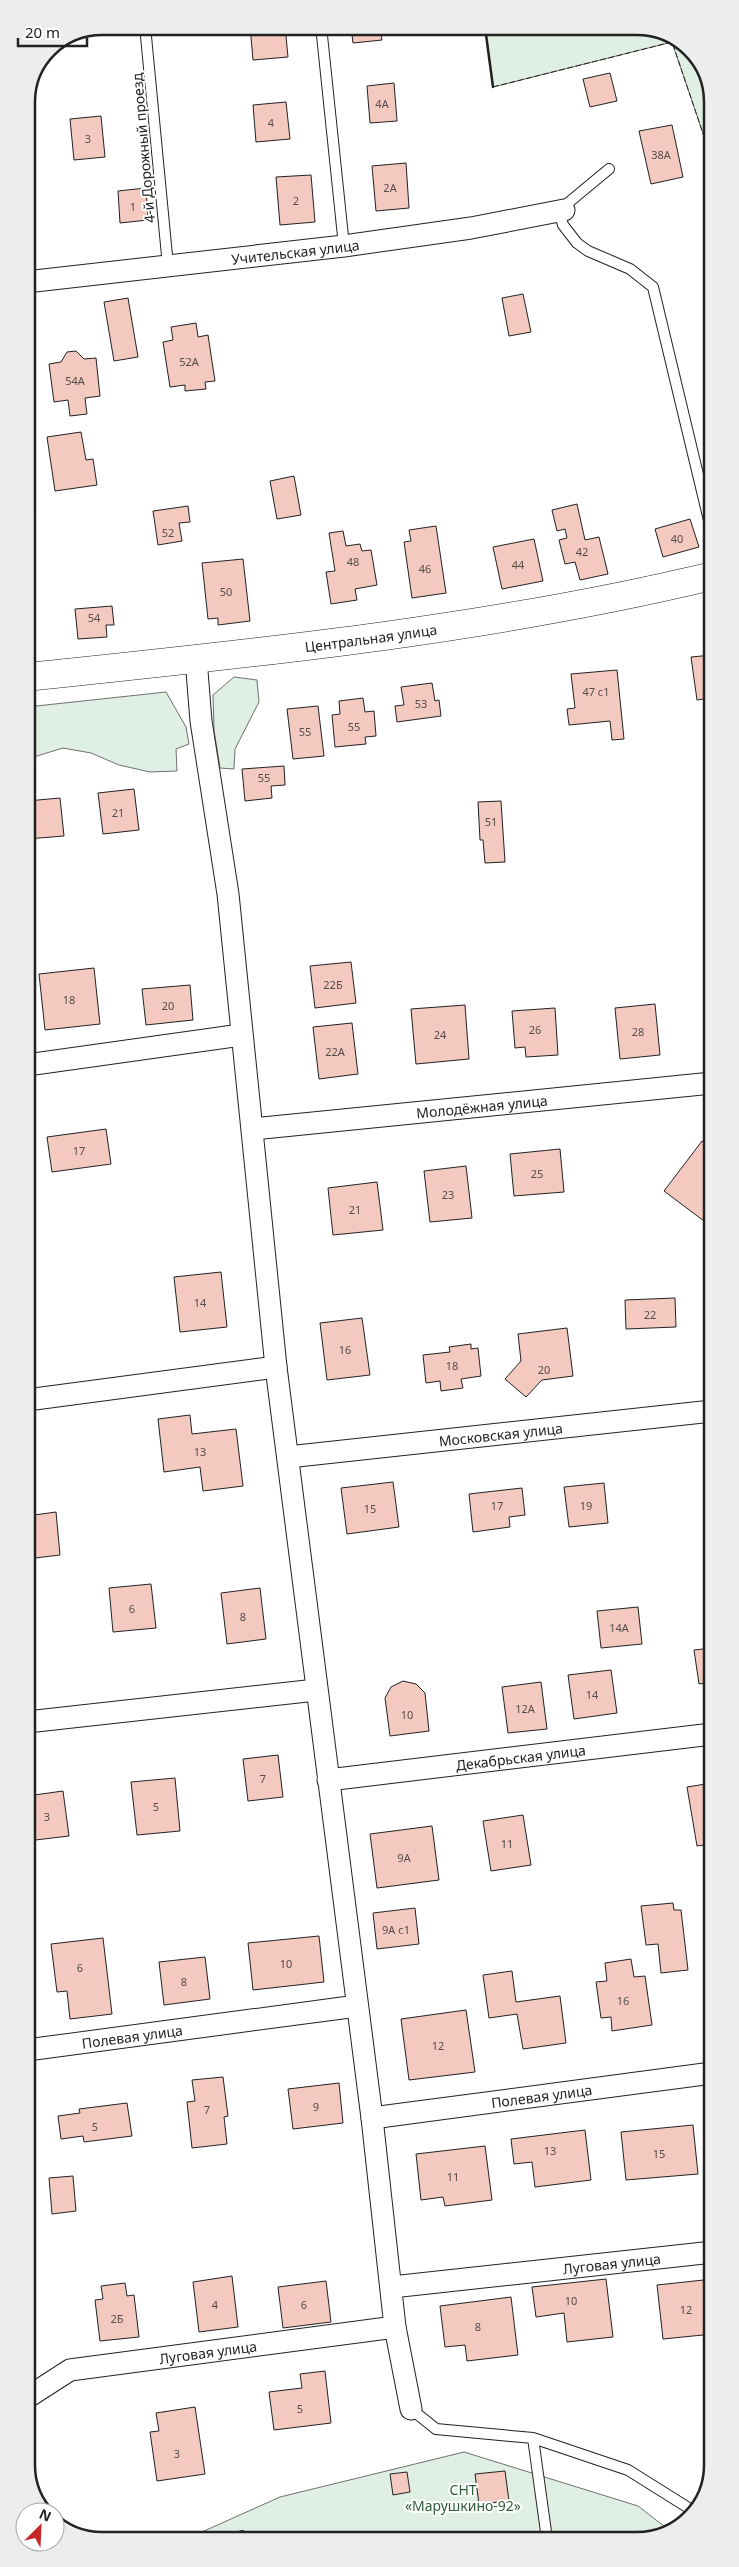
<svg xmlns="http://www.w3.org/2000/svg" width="739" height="2567" font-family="'Noto Sans',sans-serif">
	<rect width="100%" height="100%" fill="#fff"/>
	<path fill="#e0efe3" stroke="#6f6f6f" d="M 485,27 L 647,27 L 687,45 L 711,87 L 711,157 L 672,42 L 493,87 Z
		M 234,677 L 257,680 L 259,702 L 235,749 L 234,769 L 220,768 L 214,730 L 213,695 Z
		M 166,692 L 186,727 L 189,744 L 176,749 L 177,771 L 150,772 L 119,765 L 91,753 L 63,748 L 27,759 L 27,707 Z
		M 464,2452 L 638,2506 L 669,2530 L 652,2539 L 184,2540 L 280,2497 Z"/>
	<path fill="#f3c9c0" stroke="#222" d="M 250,26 L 285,26 L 288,57 L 253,60 Z
		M 351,27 L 380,27 L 382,40 L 353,43 Z
		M 610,73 L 617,101 L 590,107 L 583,79 Z
		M 394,83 L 397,121 L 370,123 L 367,86 Z
		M 286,102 L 290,139 L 256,142 L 253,105 Z
		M 101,116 L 105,157 L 74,160 L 70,119 Z
		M 672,125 L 683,177 L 651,184 L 639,131 Z
		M 406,163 L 409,208 L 376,211 L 372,166 Z
		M 311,175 L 315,222 L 280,225 L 276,177 Z
		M 146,188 L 148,220 L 120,223 L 118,191 Z
		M 523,294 L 531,332 L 509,336 L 502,298 Z
		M 128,298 L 138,357 L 114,361 L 104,302 Z
		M 196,323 L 198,337 L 208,335 L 215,381 L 205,382 L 206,389 L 185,391 L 185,385 L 170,387 L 163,342 L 173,340 L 171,327 Z
		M 76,351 L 84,359 L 96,358 L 100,396 L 85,398 L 87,414 L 70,416 L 68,400 L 54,402 L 49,364 L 61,362 L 67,352 Z
		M 81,432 L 86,460 L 93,459 L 97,485 L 55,491 L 47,437 Z
		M 294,476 L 301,515 L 277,519 L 270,481 Z
		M 577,504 L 585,540 L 599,537 L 608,574 L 580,580 L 575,562 L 565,564 L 559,540 L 567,538 L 565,529 L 557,531 L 552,510 Z
		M 188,506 L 190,522 L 179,523 L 182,541 L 158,545 L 153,511 Z
		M 690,519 L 699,547 L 663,557 L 655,529 Z
		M 436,526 L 446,593 L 412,598 L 404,542 L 411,541 L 409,530 Z
		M 343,531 L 346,546 L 360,544 L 362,551 L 371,550 L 377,585 L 355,589 L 357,600 L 331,604 L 326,572 L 335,571 L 329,533 Z
		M 534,539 L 543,581 L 502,589 L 493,547 Z
		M 243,559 L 250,621 L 218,625 L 218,618 L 208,619 L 202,563 Z
		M 112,606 L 114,625 L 106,625 L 107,637 L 78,639 L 75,609 Z
		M 712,655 L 712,701 L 711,698 L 697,700 L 691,657 Z
		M 617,670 L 624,739 L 612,740 L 610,721 L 569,725 L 567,709 L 575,708 L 571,674 Z
		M 432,683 L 435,701 L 439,700 L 441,716 L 397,722 L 395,706 L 404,705 L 401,687 Z
		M 363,698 L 365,712 L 374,711 L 376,736 L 365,737 L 366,744 L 335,747 L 332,715 L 340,714 L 339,701 Z
		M 318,706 L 324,756 L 293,759 L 287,709 Z
		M 284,766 L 285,785 L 271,786 L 272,798 L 245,801 L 242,769 Z
		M 134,789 L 139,830 L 103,834 L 98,793 Z
		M 60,798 L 64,836 L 27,839 L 27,801 Z
		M 501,801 L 505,862 L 485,863 L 483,840 L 480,840 L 478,802 Z
		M 351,962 L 356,1003 L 315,1008 L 310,966 Z
		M 94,968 L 100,1024 L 45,1030 L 39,974 Z
		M 190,985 L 193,1020 L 146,1025 L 142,989 Z
		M 655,1004 L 660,1055 L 620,1059 L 615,1008 Z
		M 465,1005 L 469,1059 L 416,1064 L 411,1009 Z
		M 555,1008 L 558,1055 L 526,1057 L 525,1047 L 515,1048 L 512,1011 Z
		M 352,1023 L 358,1074 L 319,1079 L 313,1027 Z
		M 106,1129 L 111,1164 L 52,1172 L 47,1137 Z
		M 702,1141 L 712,1148 L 712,1227 L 664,1191 Z
		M 560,1149 L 564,1192 L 514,1196 L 510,1154 Z
		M 466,1166 L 472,1218 L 430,1222 L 424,1171 Z
		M 377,1182 L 383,1230 L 333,1235 L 328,1188 Z
		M 221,1272 L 227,1327 L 180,1332 L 174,1277 Z
		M 675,1298 L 676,1327 L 626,1329 L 625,1300 Z
		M 362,1318 L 370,1375 L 327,1380 L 320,1323 Z
		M 567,1328 L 573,1376 L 542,1380 L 526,1397 L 505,1379 L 521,1361 L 518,1334 Z
		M 471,1344 L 471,1349 L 478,1348 L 481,1376 L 461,1379 L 463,1388 L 441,1391 L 440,1381 L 426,1383 L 423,1355 L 450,1352 L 449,1347 Z
		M 190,1415 L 192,1434 L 236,1429 L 243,1486 L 203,1491 L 200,1467 L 164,1472 L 158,1419 Z
		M 393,1482 L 399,1527 L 347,1534 L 341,1488 Z
		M 604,1483 L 608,1523 L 569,1527 L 564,1487 Z
		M 522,1488 L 525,1515 L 509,1517 L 510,1527 L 473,1532 L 469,1494 Z
		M 56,1512 L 60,1555 L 27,1559 L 27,1516 Z
		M 151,1584 L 156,1628 L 113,1632 L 109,1588 Z
		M 260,1588 L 266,1639 L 227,1644 L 221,1593 Z
		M 638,1607 L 642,1644 L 601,1648 L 597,1611 Z
		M 712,1648 L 712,1698 L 710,1682 L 699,1684 L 694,1650 Z
		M 611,1670 L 617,1713 L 574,1719 L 568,1675 Z
		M 403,1681 L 416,1684 L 425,1693 L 429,1731 L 390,1736 L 385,1698 L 391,1687 Z
		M 541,1682 L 547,1729 L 508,1733 L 502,1687 Z
		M 278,1755 L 283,1797 L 248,1801 L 243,1759 Z
		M 175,1778 L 180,1831 L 137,1835 L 131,1782 Z
		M 712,1783 L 712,1844 L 697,1846 L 687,1787 Z
		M 63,1791 L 69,1836 L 27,1841 L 27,1796 Z
		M 523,1815 L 531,1865 L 491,1871 L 483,1821 Z
		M 432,1826 L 439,1880 L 377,1888 L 370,1834 Z
		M 673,1903 L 674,1910 L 681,1910 L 688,1970 L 661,1973 L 658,1944 L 646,1945 L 641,1906 Z
		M 415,1908 L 419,1944 L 377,1949 L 373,1913 Z
		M 319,1936 L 324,1982 L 253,1990 L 248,1943 Z
		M 103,1938 L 112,2014 L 70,2019 L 67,1991 L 57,1992 L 51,1944 Z
		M 205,1957 L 210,1999 L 164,2005 L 159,1962 Z
		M 631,1959 L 634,1977 L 645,1976 L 652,2025 L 612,2031 L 611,2017 L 601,2018 L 596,1982 L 607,1981 L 605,1963 Z
		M 512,1971 L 516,2002 L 560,1996 L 566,2043 L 523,2049 L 517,2014 L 489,2018 L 483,1975 Z
		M 466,2010 L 475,2072 L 409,2080 L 401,2019 Z
		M 223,2077 L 228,2116 L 224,2117 L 227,2144 L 192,2148 L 187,2102 L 195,2101 L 192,2080 Z
		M 339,2083 L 343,2123 L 293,2129 L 288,2089 Z
		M 127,2103 L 132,2136 L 84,2142 L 83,2136 L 61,2139 L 58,2116 L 80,2113 L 79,2109 Z
		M 693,2125 L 698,2174 L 626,2180 L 621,2132 Z
		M 585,2130 L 591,2180 L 535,2187 L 532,2162 L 514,2164 L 511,2139 Z
		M 485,2146 L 492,2200 L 445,2206 L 443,2197 L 421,2200 L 416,2154 Z
		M 73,2176 L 76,2211 L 52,2214 L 49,2178 Z
		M 232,2276 L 238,2327 L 199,2332 L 193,2282 Z
		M 606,2279 L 613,2337 L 567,2342 L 564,2313 L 536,2317 L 532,2287 Z
		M 713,2279 L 713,2334 L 663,2339 L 657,2285 Z
		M 326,2281 L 331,2322 L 283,2328 L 278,2287 Z
		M 125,2283 L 127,2296 L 134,2295 L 139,2337 L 100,2341 L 95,2300 L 103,2299 L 101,2286 Z
		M 511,2297 L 518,2355 L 467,2361 L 465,2345 L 445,2347 L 440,2306 Z
		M 325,2371 L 331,2423 L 274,2430 L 269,2392 L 302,2388 L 300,2374 Z
		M 195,2407 L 205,2474 L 157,2481 L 150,2432 L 159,2431 L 156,2413 Z
		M 505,2471 L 509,2501 L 479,2504 L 475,2474 Z
		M 407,2472 L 410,2492 L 393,2495 L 390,2474 Z"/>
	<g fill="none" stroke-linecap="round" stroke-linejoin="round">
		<g stroke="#222" stroke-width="12">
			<path id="lane" d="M 145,26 L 168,266
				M 321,26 L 344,246
				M 609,169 L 568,203 L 561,218 L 563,225 L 577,243 L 588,251 L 630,269 L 653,287 L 712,533
				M 411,2409 L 436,2429 L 533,2438 L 628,2470 L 695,2512
				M 533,2438 L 547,2539
				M 242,2536 L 242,2540"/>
		</g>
		<g stroke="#222" stroke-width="23">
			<g id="street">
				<path id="s1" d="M 26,282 L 344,246 L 471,228 L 564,210"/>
				<path d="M 196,659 L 201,721 L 228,894 L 276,1367 L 372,2118 L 395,2327 L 411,2409"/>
				<path d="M 27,1065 L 241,1035"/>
				<path id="s2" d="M 253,1129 L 712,1083"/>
				<path d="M 27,1400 L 276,1367"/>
				<path id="s3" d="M 288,1457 L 712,1411"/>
				<path d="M 27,1722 L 316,1690"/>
				<path id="s4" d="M 328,1780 L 712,1734"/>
				<path id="s5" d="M 27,2050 L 357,2006"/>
				<path id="s6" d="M 372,2118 L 712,2073"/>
				<path id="s7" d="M 392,2287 L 713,2252"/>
				<path id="s8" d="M 28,2397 L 70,2370 L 395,2327"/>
			</g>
		</g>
		<g stroke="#222" stroke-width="29">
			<g id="secondary">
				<path id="s9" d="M 27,677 C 256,653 487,630 712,576"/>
			</g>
		</g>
		<use href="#lane" stroke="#fff" stroke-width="10"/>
		<use href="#street" stroke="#fff" stroke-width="21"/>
		<use href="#secondary" stroke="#fff" stroke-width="28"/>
		<path stroke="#222" stroke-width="1" stroke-dasharray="6 2.5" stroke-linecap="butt" d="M 493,87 L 672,42 L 711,157"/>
		<path stroke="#222" stroke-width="2.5" d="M 485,27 L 493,87"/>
	</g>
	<g text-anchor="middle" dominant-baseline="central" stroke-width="4" stroke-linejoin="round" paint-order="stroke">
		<g font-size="11" fill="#564c4a">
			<text x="382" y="103">4А</text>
			<text x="271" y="122">4</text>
			<text x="88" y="138">3</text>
			<text x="661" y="154">38А</text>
			<text x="390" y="187">2А</text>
			<text x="296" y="200">2</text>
			<text x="133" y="206">1</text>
			<text x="189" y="361">52А</text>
			<text x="75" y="380">54А</text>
			<text x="168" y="532">52</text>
			<text x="677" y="538">40</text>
			<text x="582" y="551">42</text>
			<text x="353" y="561">48</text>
			<text x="518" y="564">44</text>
			<text x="425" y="568">46</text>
			<text x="226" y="591">50</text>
			<text x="94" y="617">54</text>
			<text x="596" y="691">47 с1</text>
			<text x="421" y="703">53</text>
			<text x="354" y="726">55</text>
			<text x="305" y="731">55</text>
			<text x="264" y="777">55</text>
			<text x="118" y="812">21</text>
			<text x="491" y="821">51</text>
			<text x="333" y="984">22Б</text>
			<text x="69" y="999">18</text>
			<text x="168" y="1005">20</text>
			<text x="535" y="1029">26</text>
			<text x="638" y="1031">28</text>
			<text x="440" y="1034">24</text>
			<text x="335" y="1051">22А</text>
			<text x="79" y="1150">17</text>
			<text x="537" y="1173">25</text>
			<text x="448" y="1194">23</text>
			<text x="355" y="1209">21</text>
			<text x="200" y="1302">14</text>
			<text x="650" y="1314">22</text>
			<text x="345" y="1349">16</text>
			<text x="452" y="1365">18</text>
			<text x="544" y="1369">20</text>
			<text x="200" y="1451">13</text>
			<text x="497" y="1505">17</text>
			<text x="586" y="1505">19</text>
			<text x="370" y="1508">15</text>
			<text x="132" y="1608">6</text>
			<text x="243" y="1616">8</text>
			<text x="619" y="1627">14А</text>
			<text x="592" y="1694">14</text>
			<text x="525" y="1708">12А</text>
			<text x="407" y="1714">10</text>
			<text x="263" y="1778">7</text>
			<text x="156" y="1806">5</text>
			<text x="47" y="1816">3</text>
			<text x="507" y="1843">11</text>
			<text x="404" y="1857">9А</text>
			<text x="396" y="1929">9А с1</text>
			<text x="286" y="1963">10</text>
			<text x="80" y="1967">6</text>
			<text x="184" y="1981">8</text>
			<text x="623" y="2000">16</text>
			<text x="438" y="2045">12</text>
			<text x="316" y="2106">9</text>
			<text x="207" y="2109">7</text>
			<text x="95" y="2126">5</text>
			<text x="550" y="2150">13</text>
			<text x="659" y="2153">15</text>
			<text x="453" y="2176">11</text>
			<text x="571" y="2300">10</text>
			<text x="215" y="2304">4</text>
			<text x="304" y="2304">6</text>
			<text x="686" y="2309">12</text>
			<text x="117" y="2318">2Б</text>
			<text x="478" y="2326">8</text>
			<text x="300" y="2408">5</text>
			<text x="177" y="2453">3</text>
		</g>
		<g font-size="14" fill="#222" stroke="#fff">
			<text transform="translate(143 148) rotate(-95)">4-й Дорожный проезд</text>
			<text stroke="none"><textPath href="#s1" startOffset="271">Учительская улица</textPath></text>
			<text stroke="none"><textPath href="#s9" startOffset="346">Центральная улица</textPath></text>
			<text stroke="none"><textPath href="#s2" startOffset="230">Молодёжная улица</textPath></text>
			<text stroke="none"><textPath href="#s3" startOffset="214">Московская улица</textPath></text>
			<text stroke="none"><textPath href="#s4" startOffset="194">Декабрьская улица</textPath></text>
			<text stroke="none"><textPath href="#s5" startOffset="106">Полевая улица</textPath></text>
			<text stroke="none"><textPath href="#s6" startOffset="171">Полевая улица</textPath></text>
			<text stroke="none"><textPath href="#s7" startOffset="221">Луговая улица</textPath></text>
			<text stroke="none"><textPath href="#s8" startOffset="189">Луговая улица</textPath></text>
		</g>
		<g font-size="14" fill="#2f5e38" stroke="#fff">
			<text x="463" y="2489">СНТ<tspan x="463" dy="16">«Марушкино-92»</tspan></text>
		</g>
	</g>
	<path d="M0 0H739V2567H0ZM102 35H637A67 67 0 0 1 704 102V2465A67 67 0 0 1 637 2532H102A67 67 0 0 1 35 2465V102A67 67 0 0 1 102 35Z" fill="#ededed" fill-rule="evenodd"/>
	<path fill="none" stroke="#222" stroke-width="2.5" d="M102 35H637A67 67 0 0 1 704 102V2465A67 67 0 0 1 637 2532H102A67 67 0 0 1 35 2465V102A67 67 0 0 1 102 35Z"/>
	<g transform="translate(40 2527) rotate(24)"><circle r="24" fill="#ffffff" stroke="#a7a7a7"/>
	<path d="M0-4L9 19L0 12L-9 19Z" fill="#c62828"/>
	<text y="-8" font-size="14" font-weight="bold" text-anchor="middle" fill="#222222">N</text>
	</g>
	<path d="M18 38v8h69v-8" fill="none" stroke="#222222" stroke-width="2.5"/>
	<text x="25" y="38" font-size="15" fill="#222222" stroke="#ffffff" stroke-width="4" paint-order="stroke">20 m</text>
</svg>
